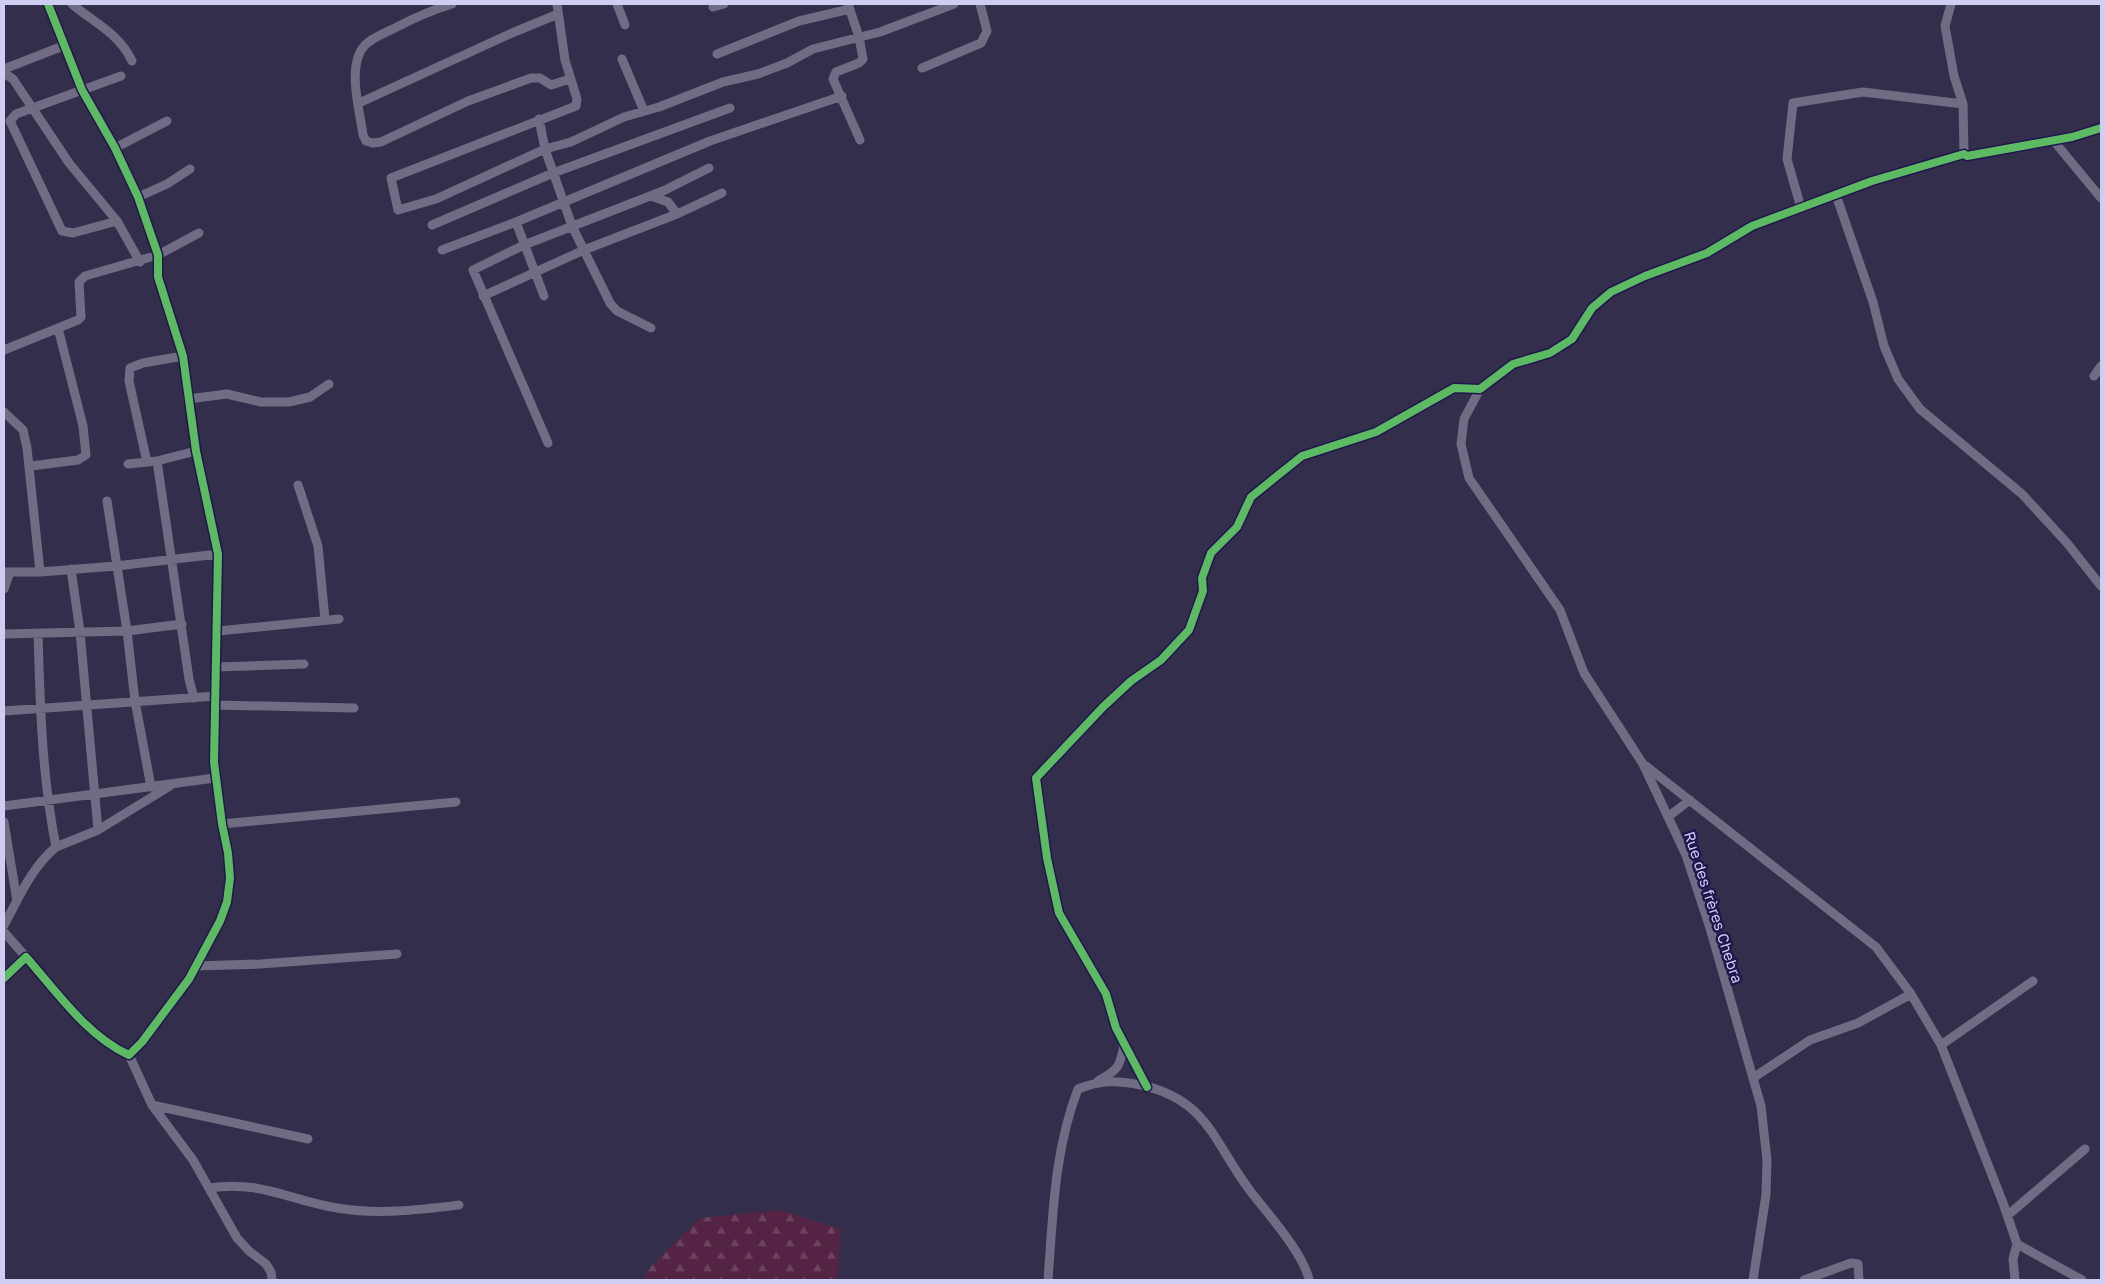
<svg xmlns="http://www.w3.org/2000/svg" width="2105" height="1284" font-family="'Golos Text',sans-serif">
	<defs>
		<pattern id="forest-firs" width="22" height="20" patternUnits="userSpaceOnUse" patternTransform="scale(1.25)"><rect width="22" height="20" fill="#552444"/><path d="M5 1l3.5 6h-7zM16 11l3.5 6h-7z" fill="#6c435f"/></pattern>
	</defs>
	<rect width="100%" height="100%" fill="#342e4d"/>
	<path fill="url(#forest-firs)" d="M 780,1210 L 840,1229 L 838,1280 L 644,1280 L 650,1267 L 700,1218 Z"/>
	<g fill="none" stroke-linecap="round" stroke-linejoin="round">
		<path stroke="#706c84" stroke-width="9" d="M 72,4 C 94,23 119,33 132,61
			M 452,4 C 432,10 414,18 395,28 C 385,33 373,37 365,45 C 346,65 360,111 363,135 L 366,141 L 373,143 L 381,142 L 468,101 L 531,78 L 540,78 L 551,85 L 570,79
			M 557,4 L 565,60 L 577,99 L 576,106 L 391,178 L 398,210 L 436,199 L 545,149 L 571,142 L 624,117 L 659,107 L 723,82 L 758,74 L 787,63 L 813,49 L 880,32 L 954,4
			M 617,4 L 625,25
			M 848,4 L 859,37 L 863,59 L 859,63 L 836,72 L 833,79 L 860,140
			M 1951,4 L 1945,26 L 1954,76 L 1963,104 L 1964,154
			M 713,7 L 724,4
			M 717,54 L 799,21 L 850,9
			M 622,59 L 644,111
			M 922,68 L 981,43 L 987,31 L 980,4
			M 4,69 L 63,46
			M 4,73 L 13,79 L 69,163 L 117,221 L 140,262
			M 359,103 L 512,33 L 558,14
			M 539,119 L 545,149 L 572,226 L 610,303 L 617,311 L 651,328
			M 2053,140 L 2101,198
			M 115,148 L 167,121
			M 1836,195 L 1873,302 L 1884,346 L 1898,379 L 1920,409 L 2022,494 L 2067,543 L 2101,586
			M 651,196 L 668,202 L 677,214
			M 138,197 L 167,184 L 190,169
			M 1801,208 L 1787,159 L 1793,103 L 1863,92 L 1963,104
			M 117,221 L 73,233 L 62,231 L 10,121 L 16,114 L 121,76
			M 516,222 L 544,296
			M 432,225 L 553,173 L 730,108
			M 442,250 L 516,222 L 710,141 L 842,96
			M 483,296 L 584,250 L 677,214 L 722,193
			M 4,350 L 78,320 L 81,317 L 79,282 L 85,276 L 158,255 L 199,233
			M 2094,376 L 2101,366
			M 1480,389 L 1464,419 L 1461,444 L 1469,478 L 1560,610 L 1584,673 L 1643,764 L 1686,855 L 1710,928 L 1761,1106 L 1767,1160 L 1766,1195 L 1753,1280
			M 188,399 L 227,394 L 261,402 L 289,402 L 310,397 L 329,384
			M 4,412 L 23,430 L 27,448 L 40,572
			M 548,443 L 473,270 L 524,245 L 663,191 L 709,168
			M 157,461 L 189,679 L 194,698
			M 147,462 L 129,381 L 130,368 L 143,363 L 183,356
			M 128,464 L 157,461 L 196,451
			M 31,466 L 78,460 L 86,455 L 83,426 L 58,328
			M 298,485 L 318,546 L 325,620
			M 107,501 L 127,631 L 135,701 L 151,787
			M 71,569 L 80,632 L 98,830
			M 4,572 L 40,572 L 116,566 L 218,554
			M 4,589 L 10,572
			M 218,631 L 339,619
			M 4,634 L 127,631 L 182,624
			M 216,667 L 304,664
			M 215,705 L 354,708
			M 4,711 L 216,696
			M 1646,766 L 1876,947 L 1911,994 L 1941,1045 L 2003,1203 L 2017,1244 L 2082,1280
			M 4,806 L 215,778
			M 1669,816 L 1690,800
			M 4,822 L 17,901
			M 222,824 L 456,802
			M 56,847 L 98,830 L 170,786
			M 4,925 C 20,896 31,868 56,847 C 42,777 40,705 38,634
			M 4,932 L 26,957
			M 196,966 L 260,964 L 397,954
			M 4,978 L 26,957 C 56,991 87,1036 129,1055 L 142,1042 L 189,979 L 220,921 L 227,902 L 230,878 L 228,853 L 222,824 L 214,762 L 218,554 L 196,451 L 183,356 L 158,277 L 158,255 L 138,197 L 115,148 L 82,90 L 48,4
			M 1941,1045 L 2033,981
			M 129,1055 L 152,1105 L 193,1160 L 237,1238 L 249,1251 L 266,1264 L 271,1272 L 272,1280
			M 1753,1078 L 1810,1040 L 1858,1023 L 1911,994
			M 1098,1081 C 1118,1070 1120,1067 1124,1045
			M 1147,1087 L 1116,1028 L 1106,994 L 1059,913 L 1047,858 L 1036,778 L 1103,707 L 1131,681 L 1161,660 L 1189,630 L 1203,591 L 1202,578 L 1211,553 L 1237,527 L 1251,497 L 1302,456 L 1376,432 L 1454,388 L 1480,389 L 1513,364 L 1550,353 L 1572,339 L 1592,308 L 1611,292 L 1645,276 L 1707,253 L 1752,226 L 1872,181 L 1964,154 L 1967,156 L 2072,137 L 2101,128
			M 152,1105 L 308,1139
			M 209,1188 C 260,1180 289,1200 337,1208 C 378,1215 418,1210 459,1205
			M 2008,1215 L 2085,1149
			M 1048,1280 C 1053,1215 1054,1151 1078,1089 C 1101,1080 1116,1080 1141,1085 C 1209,1100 1214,1144 1251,1192 C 1268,1214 1304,1254 1309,1280
			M 1804,1280 L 1851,1263 L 1858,1264 L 1859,1280
			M 2015,1280 L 2013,1259 L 2017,1244"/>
		<g stroke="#22164f" stroke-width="11">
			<path id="cycleway" d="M 4,978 L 26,957 C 56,991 87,1036 129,1055 L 142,1042 L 189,979 L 220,921 L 227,902 L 230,878 L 228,853 L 222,824 L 214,762 L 218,554 L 196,451 L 183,356 L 158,277 L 158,255 L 138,197 L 115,148 L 82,90 L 48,4
				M 1147,1087 L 1116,1028 L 1106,994 L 1059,913 L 1047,858 L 1036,778 L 1103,707 L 1131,681 L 1161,660 L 1189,630 L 1203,591 L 1202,578 L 1211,553 L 1237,527 L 1251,497 L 1302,456 L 1376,432 L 1454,388 L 1480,389 L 1513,364 L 1550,353 L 1572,339 L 1592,308 L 1611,292 L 1645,276 L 1707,253 L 1752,226 L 1872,181 L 1964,154 L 1967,156 L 2072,137 L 2101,128"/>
		</g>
		<use href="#cycleway" stroke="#5cba63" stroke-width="8"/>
	</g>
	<g text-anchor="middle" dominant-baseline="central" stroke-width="5" stroke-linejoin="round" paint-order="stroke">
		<g font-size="15" fill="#cfcef2" stroke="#22164f">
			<text transform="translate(1714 907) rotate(72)">Rue des frères Chebra</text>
		</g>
	</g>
	<rect width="2105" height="1284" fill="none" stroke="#cfcef2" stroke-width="10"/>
</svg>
